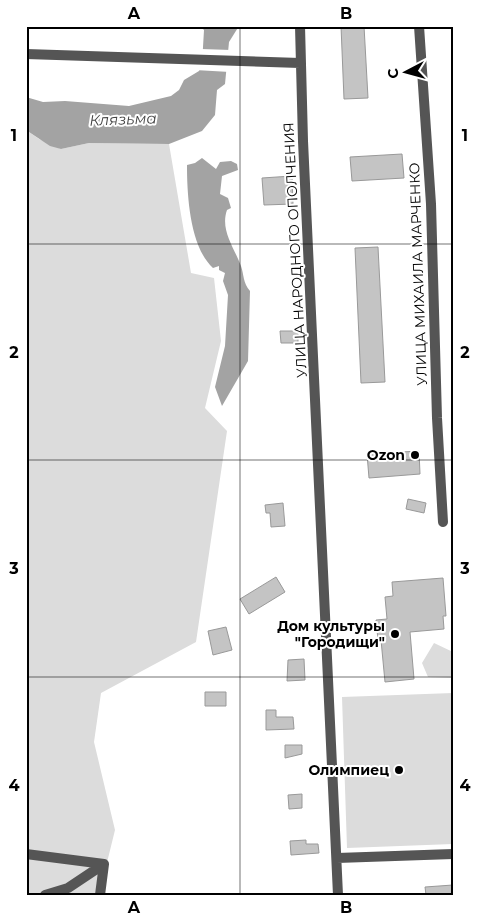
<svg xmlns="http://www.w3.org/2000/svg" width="479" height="921" font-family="Montserrat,sans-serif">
	<rect width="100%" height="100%" fill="#fff"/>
	<path fill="#dcdcdc" d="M 26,130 L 39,139 L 61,149 L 89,143 L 169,144 L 191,273 L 214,278 L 221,341 L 205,408 L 227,431 L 196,642 L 101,693 L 94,742 L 115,830 L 99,895 L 26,895 Z
		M 434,643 L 453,652 L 453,678 L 428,677 L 422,663 Z
		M 453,693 L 453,844 L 347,848 L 342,697 Z"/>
	<path fill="#a3a3a3" d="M 200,26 L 239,26 L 229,42 L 225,84 L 217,90 L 215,115 L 202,131 L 169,144 L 89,143 L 61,149 L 50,146 L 26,130 L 26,97 L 43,102 L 65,101 L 129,106 L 171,96 L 179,90 L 184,80 L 199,71 L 202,64 L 204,30 Z
		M 202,158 L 216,169 L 220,162 L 231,161 L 237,164 L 238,170 L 222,176 L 220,194 L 228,198 L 231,208 L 227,210 C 220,230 234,247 241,266 C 244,275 243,283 250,291 L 248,361 L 222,406 L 215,387 L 225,346 L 228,295 L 223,281 L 225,273 L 219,270 L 219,266 L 213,268 C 190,247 187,196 187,165 L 195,163 Z"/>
	<path fill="#fff" d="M 201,49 L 231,50 L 230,72 L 195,70 L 199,63 Z"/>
	<path fill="#c4c4c4" stroke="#999" d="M 341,26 L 364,26 L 368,98 L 344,99 Z
		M 402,154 L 404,178 L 352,181 L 350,157 Z
		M 292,176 L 293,204 L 264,205 L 262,178 Z
		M 378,247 L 385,382 L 361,383 L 355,248 Z
		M 280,331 L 298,331 L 298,343 L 281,343 Z
		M 419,451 L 420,474 L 369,478 L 367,454 Z
		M 408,499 L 426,503 L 424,513 L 406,509 Z
		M 283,503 L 285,526 L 271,527 L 270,513 L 266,513 L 265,505 Z
		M 276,577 L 285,592 L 249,614 L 240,599 Z
		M 443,578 L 446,616 L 443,616 L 444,629 L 410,632 L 414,679 L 385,682 L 381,640 L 378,640 L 376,620 L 387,619 L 385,597 L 393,596 L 392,582 Z
		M 226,627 L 232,650 L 213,655 L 208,631 Z
		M 304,659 L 305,680 L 287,681 L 288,660 Z
		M 205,692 L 226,692 L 226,706 L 205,706 Z
		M 266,710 L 276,710 L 276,717 L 293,717 L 294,729 L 266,730 Z
		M 285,745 L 302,745 L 302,754 L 285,758 Z
		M 302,794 L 302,808 L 289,809 L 288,795 Z
		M 306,840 L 306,844 L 318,844 L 319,853 L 291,855 L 290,841 Z
		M 453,885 L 453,895 L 426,895 L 425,887 Z"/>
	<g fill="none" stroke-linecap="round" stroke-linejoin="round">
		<path stroke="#555" stroke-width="10" d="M 300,26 L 303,141 L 338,895
			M 419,26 L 431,204 L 437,418 L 443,522
			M 26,54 L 300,63
			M 26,854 L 104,864
			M 337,858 L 453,854
			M 45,895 L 68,888 L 104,864
			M 100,895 L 104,864"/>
	</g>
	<path fill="none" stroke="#000" stroke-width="1" stroke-opacity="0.55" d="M 240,26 L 240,895M 26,244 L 453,244M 26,460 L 453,460M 26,677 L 453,677"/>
	<g fill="#000" stroke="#fff" stroke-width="2">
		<circle cx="415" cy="455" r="5"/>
		<circle cx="395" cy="634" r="5"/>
		<circle cx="399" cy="770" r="5"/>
	</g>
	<g text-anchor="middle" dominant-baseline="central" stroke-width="4" stroke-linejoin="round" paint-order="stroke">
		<g font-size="14" fill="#000" stroke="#fff">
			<text transform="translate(295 250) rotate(-93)">УЛИЦА НАРОДНОГО ОПОЛЧЕНИЯ</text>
			<text transform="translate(418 274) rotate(-92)">УЛИЦА МИХАИЛА МАРЧЕНКО</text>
		</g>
		<g font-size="14" font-weight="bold" fill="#000" stroke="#fff" text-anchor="end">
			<text x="405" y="455">Ozon</text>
			<text x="385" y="626">Дом культуры<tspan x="385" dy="16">"Городищи"</tspan></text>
			<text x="389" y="770">Олимпиец</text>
		</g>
		<g font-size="15" font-style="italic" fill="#444" stroke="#fff">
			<text transform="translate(123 119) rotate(-2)">Клязьма</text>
		</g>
	</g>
	<rect width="479" height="921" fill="none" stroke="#ffffff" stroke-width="55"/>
	<g transform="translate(406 72) rotate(264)" stroke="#ffffff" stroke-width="4" paint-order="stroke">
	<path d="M0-4L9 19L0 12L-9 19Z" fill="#000000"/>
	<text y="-8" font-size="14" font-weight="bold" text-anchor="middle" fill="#000000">С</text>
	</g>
	<rect x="28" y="28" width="424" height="866" fill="none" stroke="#000" stroke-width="2"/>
	<g font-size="16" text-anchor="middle" font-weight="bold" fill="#000">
		<text x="134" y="19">A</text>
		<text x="346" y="19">B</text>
		<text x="14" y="141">1</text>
		<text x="465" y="141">1</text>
		<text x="14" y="358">2</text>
		<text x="465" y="358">2</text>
		<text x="14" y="574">3</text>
		<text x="465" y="574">3</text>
		<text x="14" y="791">4</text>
		<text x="465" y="791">4</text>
		<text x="134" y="913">A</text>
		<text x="346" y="913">B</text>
	</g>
</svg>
